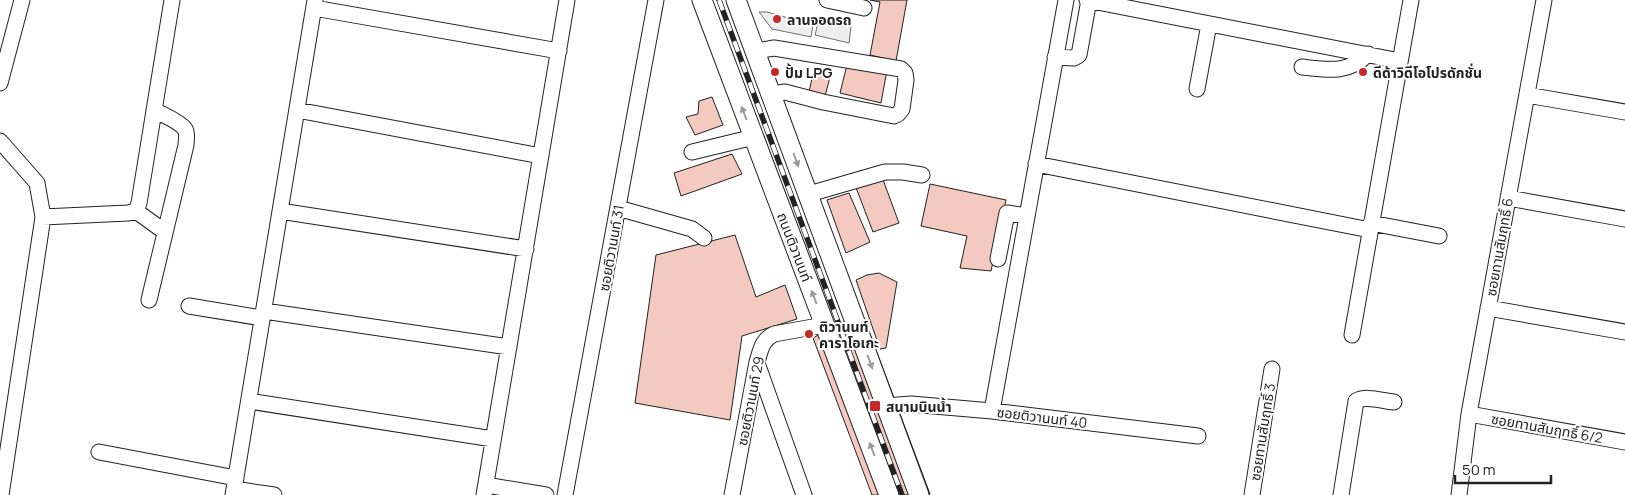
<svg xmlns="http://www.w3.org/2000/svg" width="1625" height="495" font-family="Manrope,'Noto Sans Thai',sans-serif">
	<rect width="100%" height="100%" fill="#fff"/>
	<path fill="#eee" stroke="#6f6f6f" d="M 819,19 L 851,26 L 849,43 L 815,35 Z"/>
	<path fill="#ededed" stroke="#6f6f6f" d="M 759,12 L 767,12 L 813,25 L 811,37 L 772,29 Z"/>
	<path fill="#f3c9c0" stroke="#222" d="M 870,0 L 907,0 L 896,61 L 870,55 L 880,2 Z
		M 848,61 L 887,70 L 881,103 L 840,93 Z
		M 813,73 L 830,77 L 824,100 L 808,97 Z
		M 712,97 L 723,125 L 695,135 L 686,117 L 698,114 L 699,101 Z
		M 732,154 L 742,174 L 681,196 L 674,173 Z
		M 882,177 L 899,223 L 873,232 L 855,185 Z
		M 930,184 L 1006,200 L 991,271 L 960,268 L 967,236 L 921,226 Z
		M 849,193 L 870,242 L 846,253 L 827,200 Z
		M 735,235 L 756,297 L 785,285 L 797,319 L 742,336 L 730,420 L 635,403 L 656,255 Z
		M 879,273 L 897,282 L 886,348 L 880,349 L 856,280 L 867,275 Z
		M 864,318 L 930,494 L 929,495 L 872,495 L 813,338 L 839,323 Z"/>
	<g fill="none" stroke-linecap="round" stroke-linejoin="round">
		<g stroke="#222" stroke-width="17">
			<path id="minor" d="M 827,0 L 864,8
				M 1087,0 L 1400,61
				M 314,8 L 559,51
				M 756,51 L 774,48 L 901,69 L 905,73 L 906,80 L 902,109 L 898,114 L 894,116 L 823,102 L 785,92 L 772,94
				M 1055,57 L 1074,58 L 1079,55 L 1089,0
				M 1302,67 C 1328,70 1348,74 1368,54
				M 0,83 L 22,0
				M 1197,89 L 1209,24
				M 1527,95 L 1625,112
				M 297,110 L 541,156
				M 0,141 L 37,183 L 43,217 L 1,495
				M 692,152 L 754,137
				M 1036,164 L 1370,230
				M 809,194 L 885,172 L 903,172 L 922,175
				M 1508,198 L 1625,219
				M 618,208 L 692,229 L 704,238
				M 136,211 L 165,232
				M 280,211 L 526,249
				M 43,217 L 128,213 L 136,211 L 139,203 L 172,0
				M 1371,223 L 1439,236
				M 998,259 L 1007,213 L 1027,216
				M 149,300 L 186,145 C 186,140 188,134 185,129 C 179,121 163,115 154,110
				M 189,306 L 262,318
				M 1488,308 L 1625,332
				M 264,311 L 509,347
				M 1352,335 L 1411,0
				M 757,363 L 804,495
				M 249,401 L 493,439
				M 886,406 L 911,404 L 992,411 L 1198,436
				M 992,411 L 1066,0
				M 1469,414 L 1625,442
				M 99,452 L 236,478
				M 486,485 L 546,495
				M 234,489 L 274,495
				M 233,495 L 315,0
				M 484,495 L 567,0
				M 565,495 L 656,0
				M 732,495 L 757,362 C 761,349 762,340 774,334 L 824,325
				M 1252,495 L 1272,369
				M 1341,495 L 1356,401 C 1366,395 1382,401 1394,402
				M 1459,495 L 1469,414 L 1544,0"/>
		</g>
		<g stroke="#222" stroke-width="21">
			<path id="major" d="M 702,0 L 889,495
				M 736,0 L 919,495"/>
		</g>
		<use href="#minor" stroke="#fff" stroke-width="15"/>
		<use href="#major" stroke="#fff" stroke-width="19"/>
		<g stroke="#222" stroke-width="5.5">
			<path id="rail" d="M 719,0 L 902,495"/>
		</g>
		<use href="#rail" stroke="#fff" stroke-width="4" stroke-dasharray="11" stroke-linecap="butt"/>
	</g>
	<defs><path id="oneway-solid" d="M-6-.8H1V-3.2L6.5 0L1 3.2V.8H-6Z" transform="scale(1.25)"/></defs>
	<g fill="#9c9c9c">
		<use href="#oneway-solid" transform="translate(744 113) rotate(-111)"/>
		<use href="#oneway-solid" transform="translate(796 160) rotate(70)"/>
		<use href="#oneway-solid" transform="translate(814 297) rotate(-111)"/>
		<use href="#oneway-solid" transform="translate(870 362) rotate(70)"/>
		<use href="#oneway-solid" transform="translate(872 449) rotate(-111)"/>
	</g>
	<g fill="#c62828" stroke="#fff" stroke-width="2">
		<circle cx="777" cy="19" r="5"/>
		<circle cx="775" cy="72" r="5"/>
		<circle cx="1363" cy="72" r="5"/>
		<circle cx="809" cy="334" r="5"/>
		<rect x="869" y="400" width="12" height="12" rx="2.5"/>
	</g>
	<g text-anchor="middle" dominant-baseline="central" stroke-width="4" stroke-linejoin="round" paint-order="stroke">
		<g font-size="14" font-weight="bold" fill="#222" stroke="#fff" text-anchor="start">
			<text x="787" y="19">ลานจอดรถ</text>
			<text x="785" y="72">ปั้ม LPG</text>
			<text x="1373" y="72">ดีด้าวิดีโอโปรดักชั่น</text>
			<text x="819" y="326">ติวานนท์<tspan x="819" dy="16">คาราโอเกะ</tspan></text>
			<text x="886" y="406">สนามบินน้ำ</text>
		</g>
		<g font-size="14" fill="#222" stroke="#fff">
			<text transform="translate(795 247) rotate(69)">ถนนติวานนท์</text>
			<text transform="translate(1499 247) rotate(-80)">ซอยทานสัมฤทธิ์ 6</text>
			<text transform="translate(611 248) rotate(-80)">ซอยติวานนท์ 31</text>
			<text transform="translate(750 401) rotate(-79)">ซอยติวานนท์ 29</text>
			<text transform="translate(1042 417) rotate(7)">ซอยติวานนท์ 40</text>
			<text transform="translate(1547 428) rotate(10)">ซอยทานสัมฤทธิ์ 6/2</text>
			<text transform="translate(1262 432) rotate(-81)">ซอยทานสัมฤทธิ์ 3</text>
		</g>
	</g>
	<path d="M1455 475v8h96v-8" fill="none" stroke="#222222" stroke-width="2.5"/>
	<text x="1462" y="475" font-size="15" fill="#222222" stroke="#ffffff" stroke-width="4" paint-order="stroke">50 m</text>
</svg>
